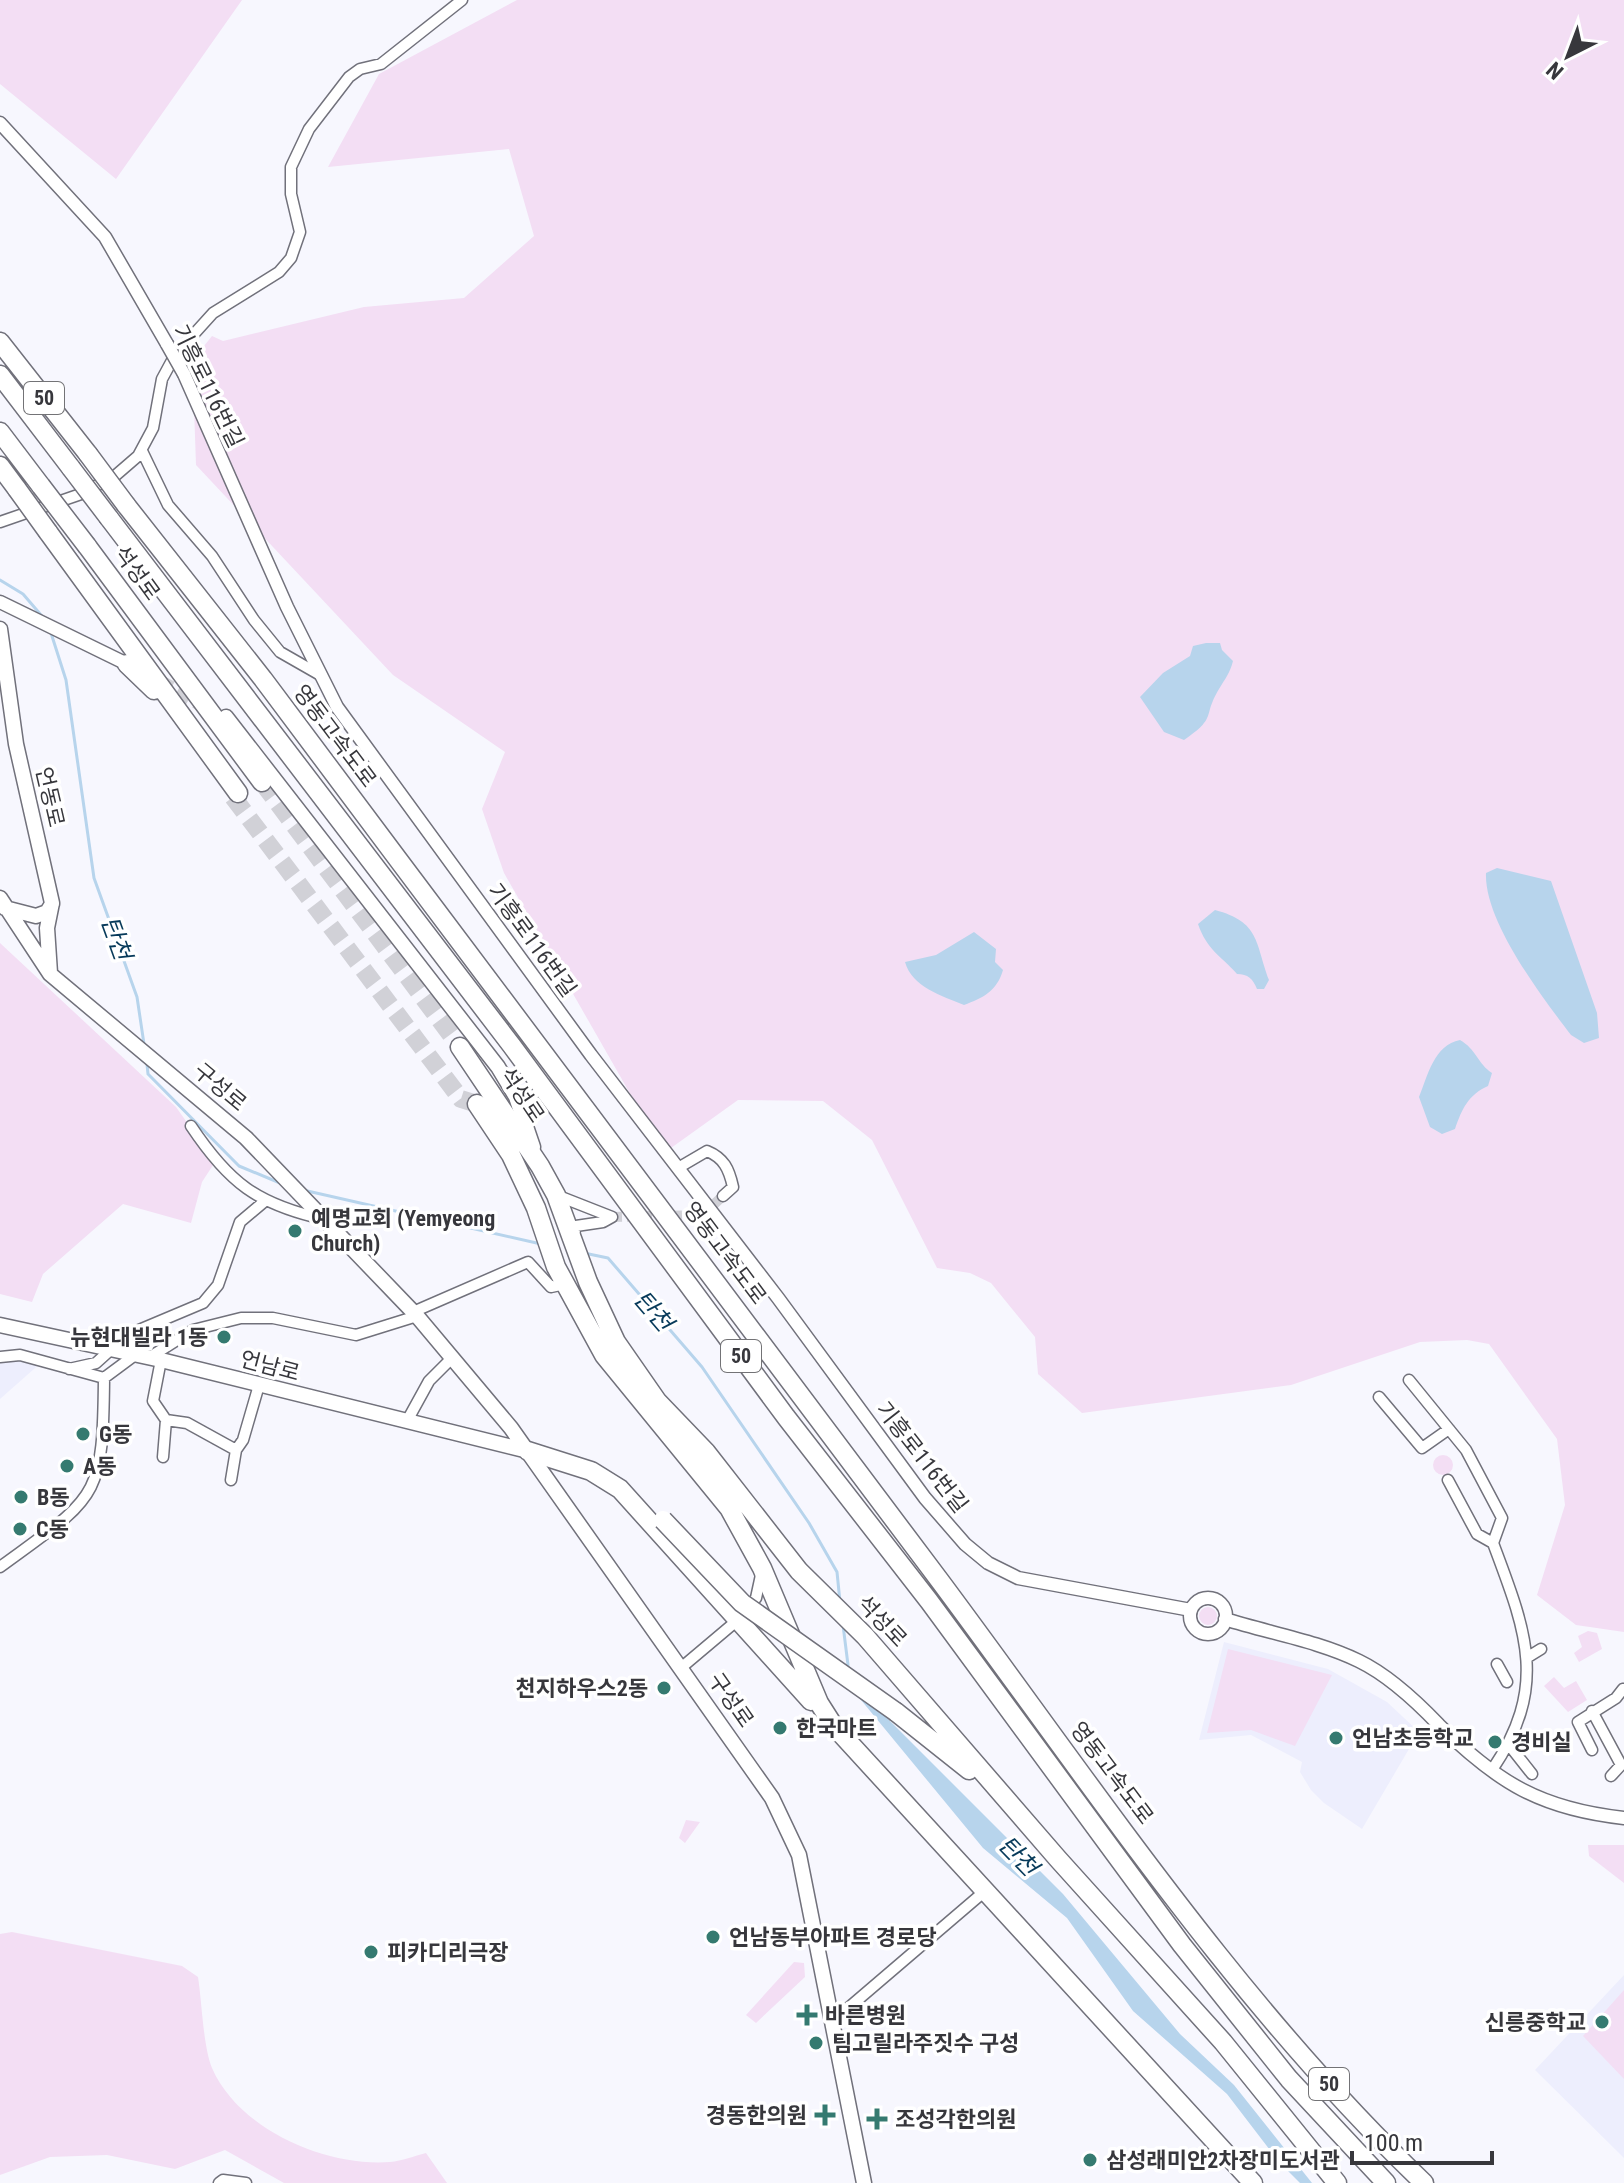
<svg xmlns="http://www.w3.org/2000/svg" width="1624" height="2183" font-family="'Roboto Condensed','Noto Sans KR',sans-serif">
	<rect width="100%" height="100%" fill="#f7f7fe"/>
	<path fill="#edeefd" d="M 0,1357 L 43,1361 L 0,1399 Z
		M 1224,1642 L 1328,1669 L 1387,1702 L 1419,1732 L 1362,1829 L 1324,1803 L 1311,1790 L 1300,1772 L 1302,1762 L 1251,1735 L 1199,1740 Z
		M 1624,1975 L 1624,2158 L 1535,2070 Z"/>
	<path fill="#f3def4" d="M 0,0 L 242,0 L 116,179 L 0,84 Z
		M 517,0 L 1624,0 L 1624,1632 L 1576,1625 L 1537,1595 L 1565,1505 L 1557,1439 L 1489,1344 L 1467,1340 L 1420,1342 L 1291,1385 L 1082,1413 L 1038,1374 L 1035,1337 L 991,1283 L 970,1273 L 937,1268 L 872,1140 L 823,1101 L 738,1100 L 664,1153 L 504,873 L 482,809 L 505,752 L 393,675 L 196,465 L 192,349 L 204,346 L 212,336 L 223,341 L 364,307 L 464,298 L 534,236 L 509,149 L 328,167 L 379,74 Z
		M 0,943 L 176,1107 L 215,1162 L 202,1182 L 191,1223 L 123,1204 L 43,1274 L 32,1302 L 0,1294 Z
		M1433 1465a10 10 0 1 1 20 0a10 10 0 1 1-20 0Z
		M1199 1616a9 9 0 1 1 18 0a9 9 0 1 1-18 0Z
		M 1588,1631 L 1597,1633 L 1602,1649 L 1579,1662 L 1574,1653 L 1582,1647 L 1578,1636 Z
		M 1228,1649 L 1332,1675 L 1295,1746 L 1251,1730 L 1207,1733 Z
		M 1554,1677 L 1564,1688 L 1576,1681 L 1587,1700 L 1568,1712 L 1544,1686 Z
		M 686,1820 L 700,1822 L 685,1843 L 679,1838 Z
		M 1588,1845 L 1624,1845 L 1624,1883 L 1589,1856 Z
		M 12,1932 L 182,1966 L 198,1977 C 202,2002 203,2046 212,2068 C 239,2130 326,2167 390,2162 C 402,2161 414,2156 426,2153 L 447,2183 L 284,2183 L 225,2150 L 175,2169 L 107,2155 L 50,2157 L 0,2175 L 0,1934 Z
		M 794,1962 L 804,1963 L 805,1977 L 756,2023 L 746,2015 Z
		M 1624,1990 L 1624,2079 L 1583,2036 Z"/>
	<path fill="#b7d4ec" d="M 1206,643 L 1220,643 L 1222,650 L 1233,661 C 1230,673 1225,679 1219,689 C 1202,717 1218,717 1184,740 L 1164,732 L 1140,697 L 1163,673 L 1190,656 L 1193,646 Z
		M 1497,868 L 1551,881 L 1597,1013 L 1599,1038 L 1584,1043 L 1571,1035 C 1542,997 1484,921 1486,873 Z
		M 1215,910 C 1260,922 1255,942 1269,980 L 1264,989 L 1257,989 C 1253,979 1248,974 1237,974 C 1220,955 1207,950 1198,924 Z
		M 974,932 L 996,949 L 995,962 L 1003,970 C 997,991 983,998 964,1005 C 942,996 912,987 905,962 L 936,955 Z
		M 1460,1040 C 1476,1049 1478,1064 1492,1073 L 1488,1086 C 1468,1095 1462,1109 1455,1129 L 1442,1134 L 1430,1127 L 1419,1097 C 1428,1075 1434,1045 1460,1040 Z
		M 848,1665 L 858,1689 L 1063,1894 L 1180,2034 L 1234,2085 L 1312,2183 L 1300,2183 L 1279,2162 L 1227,2094 L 1133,2011 L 1067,1918 L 983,1848 L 847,1683 Z"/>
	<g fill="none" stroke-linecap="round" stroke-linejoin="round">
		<path stroke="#b7d4ec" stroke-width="3" d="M 0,580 L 23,594 L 47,622
			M 51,633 L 66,680 L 94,878 L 137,997 L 144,1044
			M 147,1064 L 148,1074 L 239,1166 L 280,1183
			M 303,1190 L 541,1244
			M 584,1253 L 608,1258 L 702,1367 L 809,1523 L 837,1572 L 840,1602
			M 843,1625 L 848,1665"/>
		<path stroke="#d1d1d7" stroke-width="10" stroke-dasharray="10 5" stroke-linecap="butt" d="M 612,1217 L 702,1215 L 723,1196"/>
		<path stroke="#d1d1d7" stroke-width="14" stroke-dasharray="14 7" stroke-linecap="butt" d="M 159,681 L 204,706"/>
		<path stroke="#d1d1d7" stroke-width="18" stroke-dasharray="18 9" stroke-linecap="butt" d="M 262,782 L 460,1047
			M 233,797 L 461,1099 L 477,1104"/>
		<g stroke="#71717b" stroke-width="13">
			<path id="minor" d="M 142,451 L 168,505 L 212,556 L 254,620 L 280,652 L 322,676
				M 0,522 L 81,494 L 116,475 L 138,456 L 153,428 L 162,379 L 175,355 L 213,313 L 279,272 L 291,258 L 300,232 L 291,194 L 291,167 L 309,129 L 349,77 L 360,69 L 381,64 L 462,0
				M 191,1126 C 229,1183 257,1204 323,1219
				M 678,1168 L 707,1151 C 724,1158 729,1169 733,1187 L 723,1196
				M 556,1195 L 612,1217 L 603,1222 L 576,1226 L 574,1234
				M 413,1312 L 528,1262 L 551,1287 L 565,1284
				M 0,1357 L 20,1355 L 104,1378 L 135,1355
				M 150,1357 L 193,1330 L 241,1318 L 273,1318 L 356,1335 L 417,1316
				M 161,1360 L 153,1401 L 166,1420 L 187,1423 L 236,1450 L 231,1480
				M 69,1369 L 96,1363 L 127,1335 L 203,1303 L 218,1285 L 240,1222 L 265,1201
				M 1409,1380 L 1466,1450 L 1502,1518 L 1493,1543
				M 1379,1397 L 1422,1448 L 1449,1429
				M 407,1421 L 429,1381 L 451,1359
				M 236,1450 L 243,1440 L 259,1385
				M 163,1457 L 166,1420
				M 1448,1480 L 1477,1534 L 1493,1543 C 1526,1631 1549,1686 1492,1770
				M 0,1567 C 97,1496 103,1501 104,1378
				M 1528,1657 L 1541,1649
				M 1497,1664 L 1507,1682
				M 682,1667 L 733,1624 L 756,1598 L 761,1575
				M 1592,1711 L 1621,1765 L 1611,1776
				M 1509,1745 L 1532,1774
				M 1592,1750 L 1578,1722 L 1616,1698 L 1623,1689
				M 833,2021 L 985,1891
				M 219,2183 L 223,2180 L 246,2183"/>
		</g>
		<g stroke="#71717b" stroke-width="15">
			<path id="tertiary" d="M 0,123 L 105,237 L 167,344
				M 184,374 L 287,607 L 337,707 L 591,1055 L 778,1298 L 925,1498 L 965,1544 L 988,1563 L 1018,1578 L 1191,1610
				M 0,602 L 127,664
				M1190 1616a18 18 0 1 1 36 0a18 18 0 1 1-36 0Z
				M 1225,1619 C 1269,1633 1318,1641 1359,1661 C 1388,1675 1417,1702 1439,1725 C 1498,1783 1541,1809 1624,1818"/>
		</g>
		<g stroke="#71717b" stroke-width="17">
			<path id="secondary" d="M 0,629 L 16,744 L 52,903 L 47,928 L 50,973
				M 226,717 L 498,1067 L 516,1097 L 533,1147
				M 0,898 L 50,974 L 246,1138 L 417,1316 L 511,1428 L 772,1798 L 799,1855 L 864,2183
				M 5,908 L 36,916 L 47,912 L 52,904
				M 0,1325 L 161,1360 L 528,1451"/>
		</g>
		<g stroke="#71717b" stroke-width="21">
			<path id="trunk" d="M 0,432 L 41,486
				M 0,466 L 17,489
				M 48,532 L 238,793
				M 87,546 L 262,782
				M 127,664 L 154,690
				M 460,1047 L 540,1166 L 556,1195 L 588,1282 L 616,1342 L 657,1401 L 706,1452 L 799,1571 L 865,1636 L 1058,1859 L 1223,2042 L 1337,2183
				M 477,1104 L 511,1155 L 536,1208 L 556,1267 L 604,1355 L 729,1508 L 762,1568 L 819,1703 L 833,1725 L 1253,2183
				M 528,1451 L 591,1471 L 620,1489 L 811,1701
				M 896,1712 L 969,1770"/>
		</g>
		<g stroke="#71717b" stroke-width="21">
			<path id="motorway" d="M 0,342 L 88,454
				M 0,375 L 71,468
				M 126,505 L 263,679 C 488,980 714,1280 940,1581 C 1092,1785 1239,2007 1424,2183
				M 109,518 L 512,1046 L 786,1417 L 929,1601 L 1182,1945 L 1289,2079 L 1386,2183"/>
		</g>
		<use href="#minor" stroke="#fff" stroke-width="10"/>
		<use href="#tertiary" stroke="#fff" stroke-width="12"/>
		<use href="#secondary" stroke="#fff" stroke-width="14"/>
		<use href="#trunk" stroke="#fff" stroke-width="18"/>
		<use href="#motorway" stroke="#fff" stroke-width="18"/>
		<g stroke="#71717b" stroke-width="15" stroke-linecap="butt">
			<path id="tertiary-bridge" d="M 167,344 L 184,374"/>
		</g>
		<g stroke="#71717b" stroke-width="21" stroke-linecap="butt">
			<path id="trunk-bridge" d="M 41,486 L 87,546
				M 17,489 L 48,532
				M 663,1520 L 742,1603 L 896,1712"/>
		</g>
		<g stroke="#71717b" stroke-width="21" stroke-linecap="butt">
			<path id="motorway-bridge" d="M 88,454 L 126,505
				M 71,468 L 109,518"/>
		</g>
		<use href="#tertiary-bridge" stroke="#fff" stroke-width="12"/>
		<use href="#trunk-bridge" stroke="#fff" stroke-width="18"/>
		<use href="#motorway-bridge" stroke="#fff" stroke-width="18"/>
	</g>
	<g fill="#357a70" stroke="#fff" stroke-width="3">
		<circle cx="295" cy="1231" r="8"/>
		<circle cx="224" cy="1337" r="8"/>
		<circle cx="83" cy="1434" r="8"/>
		<circle cx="67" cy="1466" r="8"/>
		<circle cx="21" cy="1497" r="8"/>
		<circle cx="20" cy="1529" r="8"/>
		<circle cx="664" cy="1688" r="8"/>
		<circle cx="780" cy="1728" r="8"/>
		<circle cx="1336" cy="1738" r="8"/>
		<circle cx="1495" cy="1742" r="8"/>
		<circle cx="713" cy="1937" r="8"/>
		<circle cx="371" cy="1952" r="8"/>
		<path d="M803 2003h8v8h8v8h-8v8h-8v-8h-8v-8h8z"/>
		<circle cx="1602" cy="2022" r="8"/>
		<circle cx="816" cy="2043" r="8"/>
		<path d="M821 2103h8v8h8v8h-8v8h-8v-8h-8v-8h8z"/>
		<path d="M873 2107h8v8h8v8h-8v8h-8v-8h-8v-8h8z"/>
		<circle cx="1090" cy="2160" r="8"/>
	</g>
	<g text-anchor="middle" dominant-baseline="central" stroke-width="7" stroke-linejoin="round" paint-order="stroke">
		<g fill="#fff" stroke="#737376" stroke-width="2">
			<rect x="24" y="382" width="40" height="32" rx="6"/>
			<rect x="721" y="1340" width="40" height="32" rx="6"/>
			<rect x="1309" y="2068" width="40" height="32" rx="6"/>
		</g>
		<g font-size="20" font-weight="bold" fill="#37373c">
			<text x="44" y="398">50</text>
			<text x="741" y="1356">50</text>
			<text x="1329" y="2084">50</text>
		</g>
		<g font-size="22" fill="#37373c" stroke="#fff">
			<text transform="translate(208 386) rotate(64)">기흥로116번길</text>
			<text transform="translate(137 573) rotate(54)">석성로</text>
			<text transform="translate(335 736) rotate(53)">영동고속도로</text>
			<text transform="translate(50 797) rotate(77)">언동로</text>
			<text transform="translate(532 940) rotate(54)">기흥로116번길</text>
			<text transform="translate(220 1087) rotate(40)">구성로</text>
			<text transform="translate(522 1095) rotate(56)">석성로</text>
			<text transform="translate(725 1253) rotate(53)">영동고속도로</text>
			<text transform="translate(270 1366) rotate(15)">언남로</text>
			<text transform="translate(922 1457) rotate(52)">기흥로116번길</text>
			<text transform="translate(882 1621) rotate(47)">석성로</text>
			<text transform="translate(731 1700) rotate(55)">구성로</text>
			<text transform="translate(1112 1773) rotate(53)">영동고속도로</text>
		</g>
		<g font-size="22" font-weight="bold" fill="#37373c" stroke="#fff" text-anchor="start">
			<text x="311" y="1218">예명교회 (Yemyeong<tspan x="311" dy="25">Church)</tspan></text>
			<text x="208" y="1337" text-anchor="end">뉴현대빌라 1동</text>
			<text x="99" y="1434">G동</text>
			<text x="83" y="1466">A동</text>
			<text x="37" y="1497">B동</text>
			<text x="36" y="1529">C동</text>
			<text x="648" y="1688" text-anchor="end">천지하우스2동</text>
			<text x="796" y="1728">한국마트</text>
			<text x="1352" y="1738">언남초등학교</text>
			<text x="1511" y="1742">경비실</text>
			<text x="729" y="1937">언남동부아파트 경로당</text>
			<text x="387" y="1952">피카디리극장</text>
			<text x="825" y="2015">바른병원</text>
			<text x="1586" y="2022" text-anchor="end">신릉중학교</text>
			<text x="832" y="2043">팀고릴라주짓수 구성</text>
			<text x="807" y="2115" text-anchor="end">경동한의원</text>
			<text x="895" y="2119">조성각한의원</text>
			<text x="1106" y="2160">삼성래미안2차장미도서관</text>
		</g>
		<g font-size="24" font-style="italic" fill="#073a5a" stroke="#fff">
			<text transform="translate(116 938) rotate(70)">탄천</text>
			<text transform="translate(653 1311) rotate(49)">탄천</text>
			<text transform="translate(1018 1856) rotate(46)">탄천</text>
		</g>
	</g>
	<g transform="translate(1568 56) rotate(222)" stroke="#ffffff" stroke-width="6" paint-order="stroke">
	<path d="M0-6L14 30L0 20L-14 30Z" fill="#37373c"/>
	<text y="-12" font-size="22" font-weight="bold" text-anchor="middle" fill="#37373c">N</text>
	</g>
	<path d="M1352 2151v12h140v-12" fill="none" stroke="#37373c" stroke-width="4"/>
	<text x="1364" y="2151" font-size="24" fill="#37373c" stroke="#ffffff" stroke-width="6" paint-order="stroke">100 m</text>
</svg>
